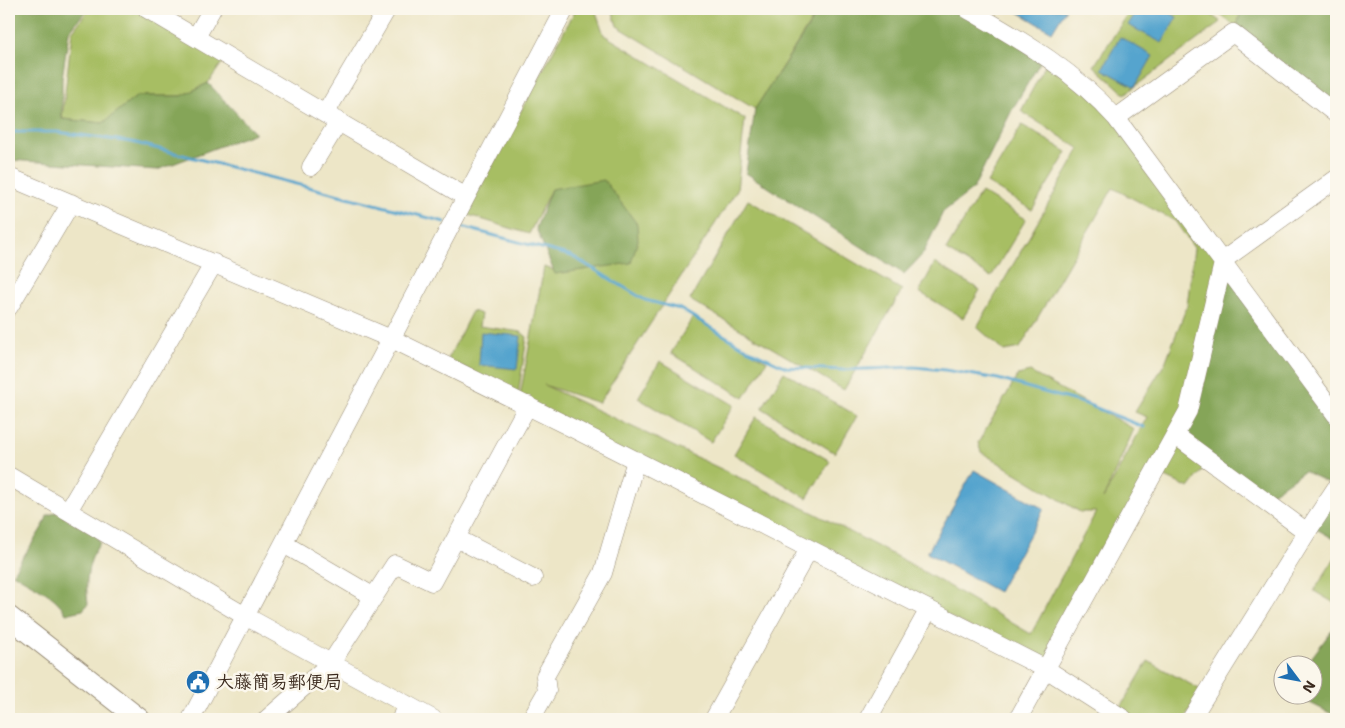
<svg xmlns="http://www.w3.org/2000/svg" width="1345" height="728" font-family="'Shantell Sans','Klee One',sans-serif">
	<rect width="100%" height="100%" fill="#fbf7ec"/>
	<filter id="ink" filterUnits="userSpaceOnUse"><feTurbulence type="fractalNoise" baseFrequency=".02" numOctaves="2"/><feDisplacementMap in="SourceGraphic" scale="10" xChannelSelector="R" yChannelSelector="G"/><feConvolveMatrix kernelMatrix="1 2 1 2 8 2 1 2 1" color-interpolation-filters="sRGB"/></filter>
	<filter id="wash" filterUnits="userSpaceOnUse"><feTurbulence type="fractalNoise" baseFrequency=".0096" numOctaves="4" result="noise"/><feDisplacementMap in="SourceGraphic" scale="20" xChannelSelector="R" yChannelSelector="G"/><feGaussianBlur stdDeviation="1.12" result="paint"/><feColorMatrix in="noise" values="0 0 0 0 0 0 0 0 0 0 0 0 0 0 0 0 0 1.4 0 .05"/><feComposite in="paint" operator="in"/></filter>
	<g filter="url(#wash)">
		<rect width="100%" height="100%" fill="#ede6c7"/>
		<path fill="#a7be63" stroke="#717440" d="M 89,9 L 147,9 L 227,56 L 208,83 L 182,96 L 137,96 L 103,123 L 62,119 L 72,32 Z
			M 576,9 L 595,9 L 604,35 L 745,119 L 737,190 L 599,403 L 544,385 L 814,513 L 907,562 L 1031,634 L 1096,512 L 1080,512 L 981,452 L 978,443 L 1018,375 L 1030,372 L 1134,429 L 1103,499 L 1147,417 L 1135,412 L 1165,363 L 1187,306 L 1194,248 L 1175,221 L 1113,188 L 1020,348 L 1004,351 L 977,327 L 1080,149 L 1021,111 L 1049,58 L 1102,103 L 1228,269 L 1186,414 L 1048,666 L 519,401 L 544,267 L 563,273 L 551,189 L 529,234 L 465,214 Z
			M 612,9 L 819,9 L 755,109 L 617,26 Z
			M 1131,9 L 1203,9 L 1221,22 L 1125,94 L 1094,66 Z
			M 1213,9 L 1241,9 L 1237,28 Z
			M 1022,125 L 1067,152 L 1032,210 L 987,183 Z
			M 981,192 L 1026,219 L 991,277 L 946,250 Z
			M 748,200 L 902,290 L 844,390 L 690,300 Z
			M 935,263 L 980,290 L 963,318 L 919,292 Z
			M 472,311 L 481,314 L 479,326 L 521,332 L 527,337 L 518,395 L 448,359 Z
			M 693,317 L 767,361 L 744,398 L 671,353 Z
			M 660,361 L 734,405 L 711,442 L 638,398 Z
			M 784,372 L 857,416 L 835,453 L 762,408 Z
			M 756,417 L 830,461 L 807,498 L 734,454 Z
			M 1177,436 L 1208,463 L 1189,488 L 1157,473 Z
			M 1336,556 L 1336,604 L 1314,591 Z
			M 1148,661 L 1201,690 L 1185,719 L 1130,719 L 1118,712 Z"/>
		<path fill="#85a559" stroke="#60683c" d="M 9,9 L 87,9 L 69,32 L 62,78 L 62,119 L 103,123 L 137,96 L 182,96 L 208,83 L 255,133 L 157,170 L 9,160 Z
			M 820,9 L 967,9 L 1045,54 L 1012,110 L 973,189 L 943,212 L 923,254 L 904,274 L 746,173 L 755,109 Z
			M 1241,9 L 1336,9 L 1336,107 L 1237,28 Z
			M 604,180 L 637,224 L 638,240 L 631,263 L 555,274 L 536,228 L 551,189 Z
			M 1228,269 L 1336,414 L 1336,487 L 1304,471 L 1269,495 L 1180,439 Z
			M 1336,488 L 1336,540 L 1311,526 Z
			M 56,512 L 96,535 L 100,543 C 87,562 85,581 88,604 L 83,610 L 66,614 C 56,593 31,586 13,573 C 21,558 44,529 47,516 Z
			M 1336,625 L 1336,716 L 1296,696 L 1312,696 L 1312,666 L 1306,665 Z"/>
		<path fill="#54a4ce" stroke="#486776" d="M 1013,9 L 1066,9 L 1052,32 Z
			M 1138,9 L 1163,9 L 1177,17 L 1162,43 L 1128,25 Z
			M 1120,37 L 1153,56 L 1135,87 L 1102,69 Z
			M 481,332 L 521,336 L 517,369 L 479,365 Z
			M 974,470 L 1044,509 L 998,592 L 927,553 Z"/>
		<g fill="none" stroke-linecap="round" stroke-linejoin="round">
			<path stroke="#54a4ce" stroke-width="3" d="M 9,132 L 57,132 L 132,142 L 445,222
				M 458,226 L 572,256 L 645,300 L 680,309 L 747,349 L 786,367 L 843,370 L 914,367 L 945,370 L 998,379 L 1086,404 L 1144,427"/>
		</g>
	</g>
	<g filter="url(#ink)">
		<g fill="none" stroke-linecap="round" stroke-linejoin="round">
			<g stroke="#948872" stroke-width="19">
				<path id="minor" d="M 147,9 L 466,197
					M 967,9 C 1024,42 1071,68 1116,118 L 1336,415
					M 196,37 L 212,9
					M 325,114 L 387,9
					M 1116,118 L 1233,33 L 1336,114
					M 311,167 L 339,121
					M 9,177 L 396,341 L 574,429 L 1046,669 L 1124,719
					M 1222,261 L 1336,179
					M 9,307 L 71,203
					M 1175,435 L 1307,532
					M 9,476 L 245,616 L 433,719
					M 68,511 L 214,263
					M 456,538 L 533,578
					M 284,544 L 374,597
					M 191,719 L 565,9
					M 267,719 L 331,663 L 395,564 L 432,582 L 528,405
					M 401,719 L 406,704
					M 531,719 L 547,691 L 545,676 L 603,573 L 636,460
					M 714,719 L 809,549
					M 868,719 L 929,609
					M 1018,719 L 1188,411 L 1223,263
					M 1191,719 L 1307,532 L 1336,488"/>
			</g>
			<g stroke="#948872" stroke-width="23">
				<path id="major" d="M 9,617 L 139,719"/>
			</g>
			<use href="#minor" stroke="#fff" stroke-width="18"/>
			<use href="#major" stroke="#fff" stroke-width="21"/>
		</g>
	</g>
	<defs>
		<g id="civic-disc" transform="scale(1.25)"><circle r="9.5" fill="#1f6fb2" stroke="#fbf7ec"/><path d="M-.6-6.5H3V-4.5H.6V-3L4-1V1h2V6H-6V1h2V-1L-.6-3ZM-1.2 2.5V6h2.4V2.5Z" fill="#fff"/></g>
	</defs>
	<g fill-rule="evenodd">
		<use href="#civic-disc" x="198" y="682"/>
	</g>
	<g text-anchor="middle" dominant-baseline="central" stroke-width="5" stroke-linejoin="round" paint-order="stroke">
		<g font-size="18" font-weight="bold" fill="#3b2a1e" stroke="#fbf7ec" text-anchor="start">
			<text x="216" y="682">大藤簡易郵便局</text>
		</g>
	</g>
	<rect width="1345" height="728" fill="none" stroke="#fbf7ec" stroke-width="30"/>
	<g transform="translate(1298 680) rotate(122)"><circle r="24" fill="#fbf7ec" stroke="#aea59a"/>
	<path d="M0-4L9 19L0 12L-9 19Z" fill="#1f6fb2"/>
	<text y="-8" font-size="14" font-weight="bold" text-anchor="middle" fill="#3b2a1e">N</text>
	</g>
</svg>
